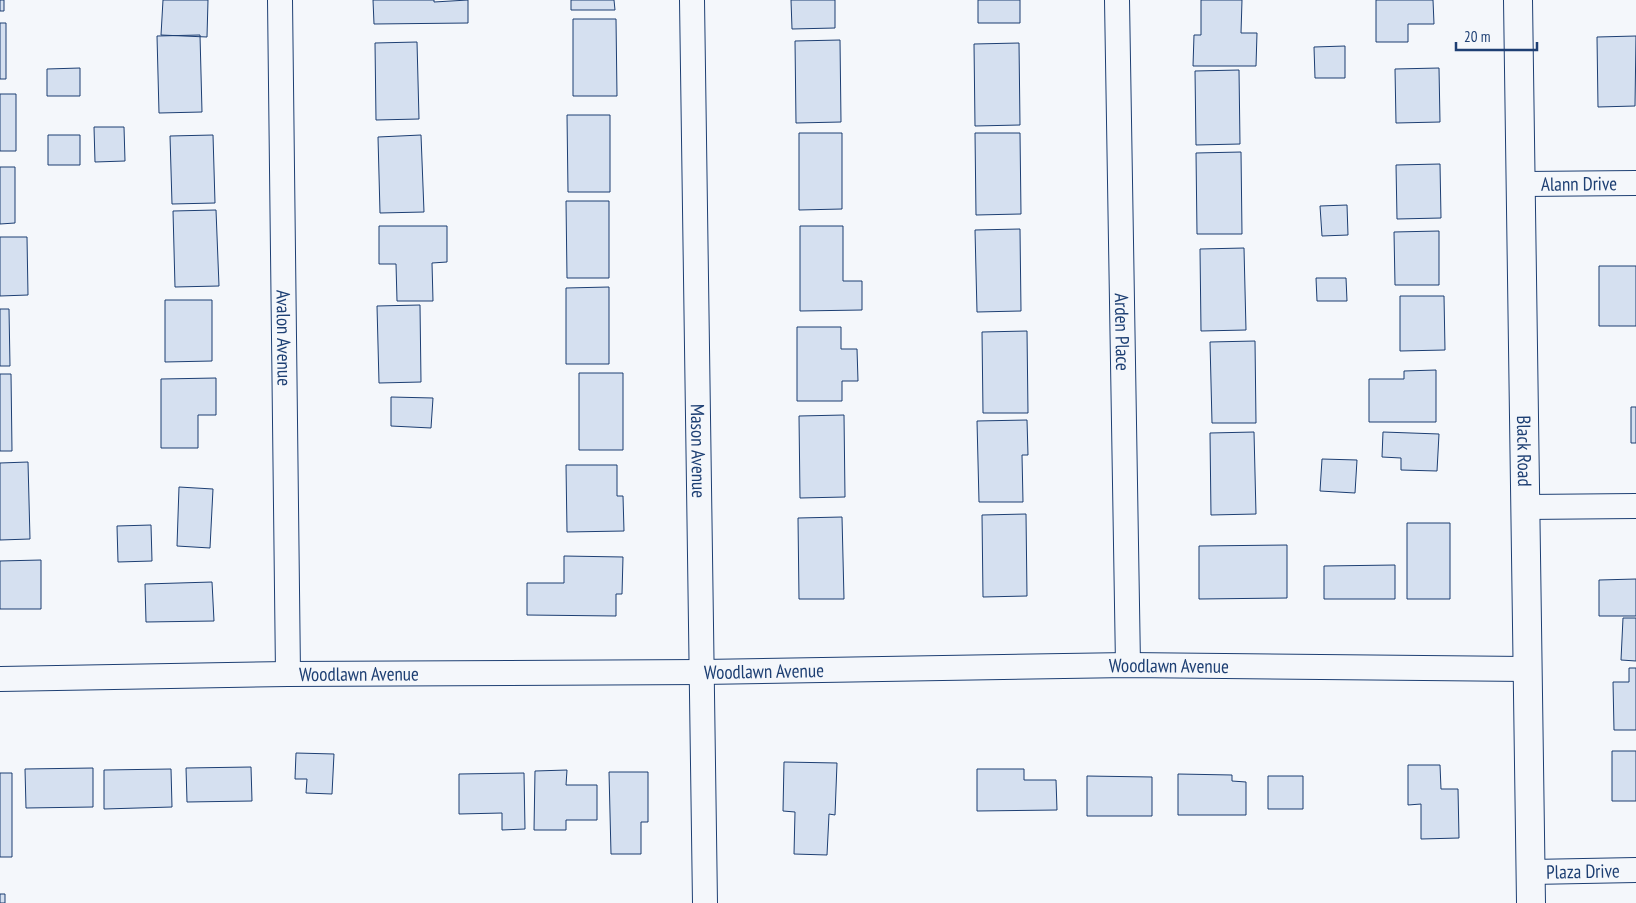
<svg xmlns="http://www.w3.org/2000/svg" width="1636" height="903" font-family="'PT Sans Narrow',sans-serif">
	<rect width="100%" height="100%" fill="#f4f7fb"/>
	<path fill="#d5e0f0" stroke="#1d3f73" d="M 0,0 L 4,0 L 4,11 L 0,11 Z
		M 163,0 L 208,0 L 207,37 L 161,35 Z
		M 373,0 L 434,0 L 434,2 L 468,0 L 468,23 L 374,24 Z
		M 571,0 L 614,0 L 615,10 L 571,10 Z
		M 791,0 L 835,0 L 835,28 L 792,29 Z
		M 978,0 L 1020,0 L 1020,23 L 978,23 Z
		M 1201,0 L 1242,0 L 1241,33 L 1257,33 L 1256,66 L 1193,66 L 1194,35 L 1201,35 Z
		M 1376,0 L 1433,0 L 1434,24 L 1408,24 L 1408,42 L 1376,42 Z
		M 573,19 L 616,19 L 617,96 L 573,96 Z
		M 0,23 L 6,23 L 6,79 L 0,79 Z
		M 200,35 L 202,112 L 159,113 L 157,36 Z
		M 1636,36 L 1635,106 L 1598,107 L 1597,37 Z
		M 840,40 L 841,122 L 796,123 L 795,41 Z
		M 417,42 L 419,119 L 376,120 L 375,43 Z
		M 1019,43 L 1020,125 L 975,126 L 974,44 Z
		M 1345,46 L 1345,78 L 1315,78 L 1314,47 Z
		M 80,68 L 80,96 L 47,96 L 47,69 Z
		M 1439,68 L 1440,122 L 1396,123 L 1395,69 Z
		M 1239,70 L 1240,144 L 1196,145 L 1195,71 Z
		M 0,94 L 16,94 L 16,151 L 0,151 Z
		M 567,115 L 610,115 L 610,192 L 568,192 Z
		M 94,127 L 124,127 L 125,161 L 95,162 Z
		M 799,133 L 842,133 L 842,209 L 799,210 Z
		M 975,133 L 1020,133 L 1021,214 L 976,215 Z
		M 48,135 L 80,135 L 80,165 L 48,165 Z
		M 213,135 L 215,203 L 172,204 L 170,136 Z
		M 421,135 L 424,212 L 380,213 L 378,137 Z
		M 1241,152 L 1242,234 L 1197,234 L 1196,153 Z
		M 1440,164 L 1441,218 L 1397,219 L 1396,165 Z
		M 0,167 L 15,167 L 15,223 L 0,224 Z
		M 566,201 L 609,201 L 609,278 L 567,278 Z
		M 1347,205 L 1348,235 L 1322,236 L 1320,206 Z
		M 216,210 L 219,286 L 175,287 L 173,211 Z
		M 379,226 L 447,226 L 447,262 L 432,263 L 433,301 L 397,301 L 396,264 L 379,264 Z
		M 800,226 L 843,226 L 843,281 L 862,281 L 862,310 L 800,311 Z
		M 1020,229 L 1021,311 L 977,312 L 975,230 Z
		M 1439,231 L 1439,285 L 1395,285 L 1394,232 Z
		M 0,237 L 27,237 L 28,295 L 0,296 Z
		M 1244,248 L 1246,330 L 1201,331 L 1200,249 Z
		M 1599,266 L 1636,266 L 1636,326 L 1599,326 Z
		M 1316,278 L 1346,278 L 1347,301 L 1317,301 Z
		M 609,287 L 609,364 L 566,364 L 566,288 Z
		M 1400,296 L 1444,296 L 1445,350 L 1400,351 Z
		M 165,300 L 212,300 L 212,361 L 165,362 Z
		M 420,305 L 421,382 L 379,383 L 377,306 Z
		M 0,309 L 9,309 L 10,366 L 0,366 Z
		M 797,327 L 841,327 L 841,349 L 857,349 L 858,381 L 842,381 L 842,401 L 797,401 Z
		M 1027,331 L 1028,413 L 983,413 L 982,332 Z
		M 1255,341 L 1256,423 L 1212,423 L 1210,342 Z
		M 1436,370 L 1436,422 L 1369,422 L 1369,379 L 1404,379 L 1404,371 Z
		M 579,373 L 623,373 L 623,450 L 579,450 Z
		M 0,374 L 11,374 L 12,451 L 0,451 Z
		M 216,378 L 216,415 L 198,415 L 198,448 L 161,448 L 161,379 Z
		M 391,397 L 433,398 L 431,428 L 391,426 Z
		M 1631,407 L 1636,407 L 1636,443 L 1631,443 Z
		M 844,415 L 845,497 L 800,498 L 799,416 Z
		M 1027,420 L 1028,455 L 1022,455 L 1023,502 L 979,502 L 977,421 Z
		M 1254,432 L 1256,514 L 1211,515 L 1210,433 Z
		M 1383,432 L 1439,434 L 1437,471 L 1401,470 L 1401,458 L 1382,457 Z
		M 1322,459 L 1357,460 L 1355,493 L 1320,491 Z
		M 28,462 L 30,539 L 0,540 L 0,463 Z
		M 566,465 L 617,465 L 617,496 L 623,496 L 624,531 L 567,532 Z
		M 179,487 L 213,489 L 210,548 L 177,546 Z
		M 1026,514 L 1027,596 L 983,597 L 982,515 Z
		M 842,517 L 844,599 L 799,599 L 798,518 Z
		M 1407,523 L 1450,523 L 1450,599 L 1407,599 Z
		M 151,525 L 152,561 L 118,562 L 117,526 Z
		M 1287,545 L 1287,598 L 1199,599 L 1199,546 Z
		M 564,556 L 623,557 L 622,594 L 616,594 L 616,616 L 527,615 L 527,583 L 564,583 Z
		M 41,560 L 41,609 L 0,609 L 0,561 Z
		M 1395,565 L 1395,599 L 1324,599 L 1324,566 Z
		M 1636,579 L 1636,616 L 1599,616 L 1599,580 Z
		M 212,582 L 214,621 L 146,622 L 145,584 Z
		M 1623,618 L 1636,618 L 1636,661 L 1621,660 Z
		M 1629,668 L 1636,668 L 1636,730 L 1614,730 L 1613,682 L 1629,682 Z
		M 1612,751 L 1636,751 L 1636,801 L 1612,801 Z
		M 296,753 L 334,754 L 332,794 L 306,793 L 307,779 L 295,779 Z
		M 784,762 L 837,763 L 835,815 L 829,814 L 827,855 L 794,854 L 795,812 L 783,811 Z
		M 1408,765 L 1440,765 L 1441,789 L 1458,789 L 1459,838 L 1421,839 L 1421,804 L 1408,805 Z
		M 251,767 L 252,801 L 187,802 L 186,768 Z
		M 93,768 L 93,807 L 26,808 L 25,769 Z
		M 171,769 L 172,807 L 104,809 L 104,770 Z
		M 977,769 L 1024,769 L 1024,780 L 1056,780 L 1057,810 L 977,811 Z
		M 567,770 L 566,785 L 597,785 L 597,820 L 566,820 L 566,830 L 534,830 L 535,771 Z
		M 609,772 L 648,772 L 648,822 L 641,822 L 641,854 L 611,854 Z
		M 0,773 L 12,773 L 12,857 L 0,857 Z
		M 524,773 L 525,829 L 502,830 L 502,813 L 459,814 L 459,774 Z
		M 1178,774 L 1232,775 L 1232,781 L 1246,782 L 1246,815 L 1178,815 Z
		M 1087,776 L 1152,777 L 1152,816 L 1087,816 Z
		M 1268,776 L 1303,776 L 1303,809 L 1268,809 Z
		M 0,894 L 5,894 L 5,903 L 0,903 Z"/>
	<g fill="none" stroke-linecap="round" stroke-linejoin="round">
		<g stroke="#1d3f73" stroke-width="26">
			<g id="street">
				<path id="s1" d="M 280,0 L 288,674"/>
				<path id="s2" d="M 692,0 L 705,903"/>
				<path id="s3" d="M 1117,0 L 1128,665"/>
				<path id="s4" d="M 1520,184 L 1636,183"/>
				<path d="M 1525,507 L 1636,506"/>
				<path id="s5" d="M 0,679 L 288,674 L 702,672 L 1128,665 L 1528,669"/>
				<path id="s6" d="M 1531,872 L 1636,870"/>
			</g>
		</g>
		<g stroke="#1d3f73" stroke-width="30">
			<g id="secondary">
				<path id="s7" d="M 1518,0 L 1531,903"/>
			</g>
		</g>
		<use href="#street" stroke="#f4f7fb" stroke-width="24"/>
		<use href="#secondary" stroke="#f4f7fb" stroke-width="28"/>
	</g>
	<g text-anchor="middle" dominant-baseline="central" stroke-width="4" stroke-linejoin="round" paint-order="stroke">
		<g font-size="19" fill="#1d3f73" stroke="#f4f7fb">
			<text stroke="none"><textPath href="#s4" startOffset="59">Alann Drive</textPath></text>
			<text stroke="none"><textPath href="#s3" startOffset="332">Arden Place</textPath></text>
			<text stroke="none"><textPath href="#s1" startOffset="338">Avalon Avenue</textPath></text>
			<text stroke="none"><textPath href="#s2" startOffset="451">Mason Avenue</textPath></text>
			<text stroke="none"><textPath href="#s7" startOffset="451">Black Road</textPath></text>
			<text stroke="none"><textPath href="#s5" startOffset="1169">Woodlawn Avenue</textPath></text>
			<text stroke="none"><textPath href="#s5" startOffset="764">Woodlawn Avenue</textPath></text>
			<text stroke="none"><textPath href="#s5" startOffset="359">Woodlawn Avenue</textPath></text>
			<text stroke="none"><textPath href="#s6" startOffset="52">Plaza Drive</textPath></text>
		</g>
	</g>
	<path d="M1456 42v8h81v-8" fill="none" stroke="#1d3f73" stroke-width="2.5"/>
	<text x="1464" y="42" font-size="15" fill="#1d3f73" stroke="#f4f7fb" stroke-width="4" paint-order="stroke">20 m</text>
</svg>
